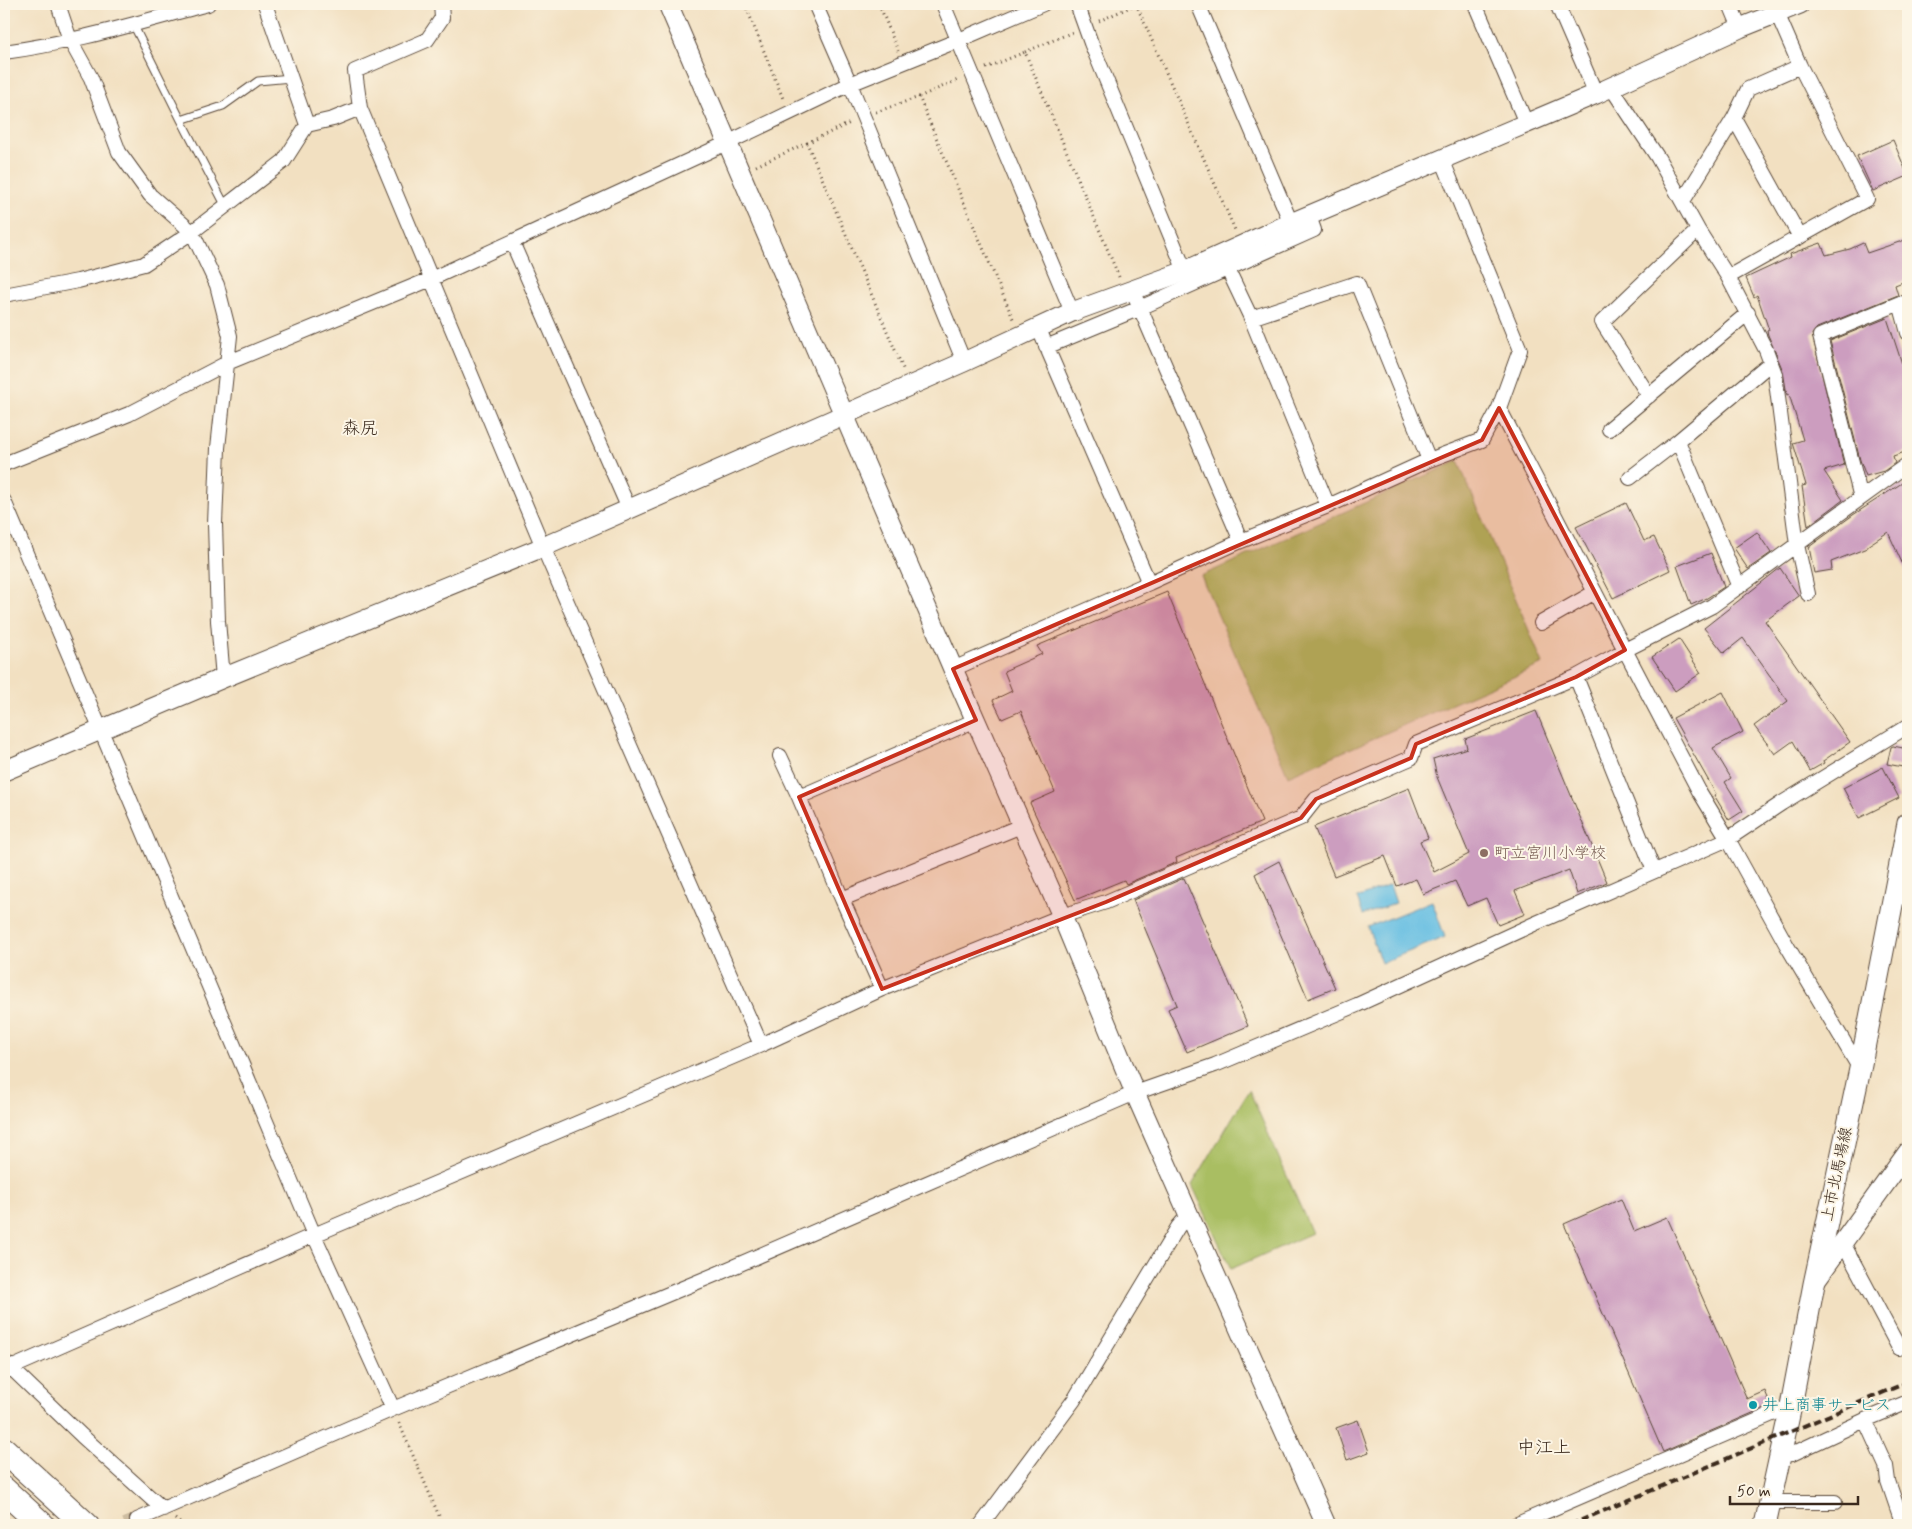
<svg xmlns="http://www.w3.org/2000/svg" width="1912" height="1529" font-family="Mynerve,'Klee One',sans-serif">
	<rect width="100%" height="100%" fill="#fcf5e5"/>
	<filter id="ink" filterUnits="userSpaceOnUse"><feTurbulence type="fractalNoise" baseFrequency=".02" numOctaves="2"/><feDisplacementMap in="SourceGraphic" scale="10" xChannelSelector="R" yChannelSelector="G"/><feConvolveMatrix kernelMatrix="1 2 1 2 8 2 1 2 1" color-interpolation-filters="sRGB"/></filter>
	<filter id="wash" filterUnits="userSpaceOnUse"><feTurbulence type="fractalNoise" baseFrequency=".0096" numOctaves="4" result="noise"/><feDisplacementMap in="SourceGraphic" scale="20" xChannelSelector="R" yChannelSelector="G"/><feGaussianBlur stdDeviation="1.12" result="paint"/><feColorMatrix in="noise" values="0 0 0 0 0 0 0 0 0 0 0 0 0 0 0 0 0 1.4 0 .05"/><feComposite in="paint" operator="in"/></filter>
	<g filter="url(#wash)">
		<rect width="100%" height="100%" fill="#f2e0c1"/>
		<path fill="#a9be62" stroke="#727440" d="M 1458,461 L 1543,664 L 1288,776 L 1201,576 Z
			M 1249,1090 L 1312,1233 L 1231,1269 L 1192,1185 Z"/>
		<path fill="#65bee2" stroke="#507480" d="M 1390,885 L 1396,903 L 1363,915 L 1357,898 Z
			M 1432,901 L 1445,937 L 1381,963 L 1368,927 Z"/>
		<g id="blocks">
			<path fill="#cc9dbf" d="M 1893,140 L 1908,176 L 1873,191 L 1857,156 Z
				M 1908,239 L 1908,280 L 1895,285 L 1898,295 L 1817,328 L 1812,334 L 1844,465 L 1824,471 L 1843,500 L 1808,526 L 1802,486 L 1806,485 L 1793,443 L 1803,440 L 1789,394 L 1787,395 L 1783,371 L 1768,335 L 1767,331 L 1769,330 L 1757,295 L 1754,297 L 1746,278 L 1791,257 L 1790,254 L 1821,243 L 1826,255 L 1850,249 L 1863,243 L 1867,253 Z
				M 1887,318 L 1908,382 L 1908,451 L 1893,456 L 1895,463 L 1884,471 L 1866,476 L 1860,460 L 1830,341 Z
				M 1902,483 L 1903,487 L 1908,484 L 1908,576 L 1888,532 L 1867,546 L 1867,548 L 1831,562 L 1832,570 L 1814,573 L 1809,547 L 1853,515 Z
				M 1626,503 L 1644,541 L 1654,537 L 1670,570 L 1613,598 L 1576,527 Z
				M 1757,532 L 1771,553 L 1748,569 L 1734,548 Z
				M 1711,553 L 1724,587 L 1707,598 L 1691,605 L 1677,566 Z
				M 1780,568 L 1799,596 L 1765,621 L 1850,742 L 1823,761 L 1824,763 L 1810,771 L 1793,741 L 1775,754 L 1754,726 L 1788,701 L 1743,638 L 1724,653 L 1704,628 Z
				M 1167,592 L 1262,822 L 1176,858 L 1177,862 L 1126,884 L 1124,880 L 1075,900 L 1030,803 L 1055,792 L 1021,711 L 1002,719 L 993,700 L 1012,691 L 1004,671 L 1042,654 L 1037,646 Z
				M 1679,639 L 1701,673 L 1675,691 L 1652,657 Z
				M 1723,692 L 1743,732 L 1713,748 L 1731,778 L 1725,782 L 1743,811 L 1729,820 L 1714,795 L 1716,794 L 1673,718 Z
				M 1536,711 L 1607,882 L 1577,894 L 1569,870 L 1515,891 L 1525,914 L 1498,925 L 1486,898 L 1467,906 L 1455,881 L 1423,894 L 1416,879 L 1397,886 L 1385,856 L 1334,876 L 1314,827 L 1409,788 L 1428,838 L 1420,841 L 1434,872 L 1469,854 L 1437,777 L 1433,759 L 1467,748 L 1465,739 Z
				M 1893,746 L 1908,749 L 1908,768 L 1887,764 L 1891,747 Z
				M 1883,767 L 1899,798 L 1859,818 L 1843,788 Z
				M 1279,861 L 1335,988 L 1308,999 L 1255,874 Z
				M 1184,878 L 1248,1026 L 1187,1052 L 1168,1009 L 1177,1005 L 1133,900 Z
				M 1621,1199 L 1634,1231 L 1667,1217 L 1747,1399 L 1765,1391 L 1771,1405 L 1663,1452 L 1564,1224 Z
				M 1358,1420 L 1369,1452 L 1347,1460 L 1336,1428 Z"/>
		</g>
	</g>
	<g filter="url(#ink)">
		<use href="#blocks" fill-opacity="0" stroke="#564536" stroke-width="1"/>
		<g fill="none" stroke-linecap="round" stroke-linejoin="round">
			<path stroke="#cdbca0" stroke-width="14" stroke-dasharray="14 7" stroke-linecap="butt" d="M 125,1525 L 137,1520"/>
			<g stroke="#564536" stroke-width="9">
				<path id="lane" d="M 133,24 L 181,120
					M 225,205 L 181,120 L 223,106 L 258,81 L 291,78"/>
			</g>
			<g stroke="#564536" stroke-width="16">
				<path id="street" d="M 265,4 L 307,125
					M 441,4 L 442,18 L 427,40 L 355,71 L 360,108 L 543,547 L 761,1045
					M 815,4 L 850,84 L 964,362
					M 943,4 L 1072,312
					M 1077,4 L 1091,43 L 1185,271
					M 1198,4 L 1291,223
					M 1475,4 L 1526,123
					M 1557,4 L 1596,94
					M 1730,4 L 1740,28
					M 4,52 C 73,43 140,22 208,4
					M 1611,87 L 1658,158 L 1698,230 L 1728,277 L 1766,350 L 1775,374 L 1797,545 L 1808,594
					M 1734,118 L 1748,89 L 1800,66
					M 1442,159 L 1520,350 L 1499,408 L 1625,650 L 1576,677 L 1654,871
					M 1683,201 L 1734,118 L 1800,237
					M 512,242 L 629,509
					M 1221,255 L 1251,318 L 1357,283 L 1429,460 L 1482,440 L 1499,408
					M 1728,277 L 1867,199 L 1800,66 L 1777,13
					M 4,295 L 78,281 L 144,264 L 192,232 L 150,195 L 119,152 L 91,78 L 70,40 L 58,4
					M 1137,301 L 1241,541
					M 1251,318 L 1328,506 L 1429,460
					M 1046,347 L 1140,308 L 1314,230 L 1309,216
					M 1649,396 L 1602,322 L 1698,230
					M 1609,429 L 1748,313
					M 1678,441 L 1771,363
					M 4,464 L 129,414 L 227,363 L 431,279 L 727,143 L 850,84 L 959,40 L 1043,4
					M 1630,478 L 1678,441 L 1739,587
					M 1861,498 L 1820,336 L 1900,303 L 1908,333
					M 4,501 L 314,1235 L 393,1409
					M 1149,583 L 1241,541 L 1328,506
					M 1541,623 L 1595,592
					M 953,669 L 1149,583 L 1038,327
					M 223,678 L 218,621 L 215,524 L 218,448 L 230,336 L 217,285 L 192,232 L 284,161 L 307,125 L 333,119 L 360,108
					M 780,756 L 799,797
					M 842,899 L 799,797 L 976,720
					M 882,989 L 842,899 L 1021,826
					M 1860,1069 L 1786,944 L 1728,839 L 1699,791 L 1625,650 L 1712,606 L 1908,464
					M 1843,1243 L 1899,1348
					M 4,1361 L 82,1436 L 163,1509
					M 4,1371 L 314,1235 L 761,1045 L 882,989 L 1062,916 L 1106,902 L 1301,818 L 1316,799 L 1411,758 L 1416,744 L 1576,677
					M 1865,1420 L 1908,1402
					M 1780,1455 L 1792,1454 L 1865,1420 L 1886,1466 L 1888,1481 L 1903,1525
					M 1770,1502 L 1835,1502
					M 137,1520 L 393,1409 L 719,1273 L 1135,1093 L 1215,1065 L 1357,1005 L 1534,924 L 1728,839 L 1782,803 L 1908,726
					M 981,1525 L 1074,1400 L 1178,1227 L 1190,1213
					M 1515,1525 L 1791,1406"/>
			</g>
			<g stroke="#564536" stroke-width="21">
				<path id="secondary" d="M 668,4 L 953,669 L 1062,916 L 1135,1093 L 1326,1525
					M 4,771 L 223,678 L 543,547 L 964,362 L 1072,312 L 1185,271 L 1291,223 L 1596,94 L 1740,28 L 1800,4
					M 1815,1281 L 1908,1152"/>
			</g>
			<g stroke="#564536" stroke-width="23">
				<path id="primary" d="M 1765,1525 L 1791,1406 L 1814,1284 L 1860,1069 L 1908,823"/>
			</g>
			<g stroke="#564536" stroke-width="27">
				<path id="highway" d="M 4,1450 L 86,1525
					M 4,1490 L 42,1525"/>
			</g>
			<path stroke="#564536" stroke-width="3" stroke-dasharray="1 4" stroke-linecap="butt" d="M 745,4 L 784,101
				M 879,4 L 898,51
				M 1136,4 L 1235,230
				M 1099,21 L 1137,4
				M 1025,52 L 1073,32
				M 986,68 L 1025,52 L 1119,277
				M 919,97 L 960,79
				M 876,112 L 919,97 L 1014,321
				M 807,143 L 850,123
				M 756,166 L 807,143 L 904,371
				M 399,1423 L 443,1525
				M 175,1519 L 182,1525"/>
			<use href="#lane" stroke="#fff" stroke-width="7"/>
			<use href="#street" stroke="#fff" stroke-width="14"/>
			<use href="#secondary" stroke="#fff" stroke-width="19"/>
			<use href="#primary" stroke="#fff" stroke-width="21"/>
			<use href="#highway" stroke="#fff" stroke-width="25"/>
			<path stroke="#3b2a1e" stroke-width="4" stroke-dasharray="8 4" stroke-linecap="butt" d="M 1570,1525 L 1908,1382"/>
		</g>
	</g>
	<path fill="#c8321e" fill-opacity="0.2" stroke="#c8321e" stroke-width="4" stroke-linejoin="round" d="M 1499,408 L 1625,650 L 1576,677 L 1416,744 L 1411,758 L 1316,799 L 1301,818 L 1106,902 L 882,989 L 799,797 L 976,720 L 953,669 L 1482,440 Z"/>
	<circle fill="#8d6e63" stroke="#fcf5e5" stroke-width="2" cx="1484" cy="853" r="5"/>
	<circle fill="#0f9aa8" stroke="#fcf5e5" stroke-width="2" cx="1753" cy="1405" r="5"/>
	<g text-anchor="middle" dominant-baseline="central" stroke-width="4" stroke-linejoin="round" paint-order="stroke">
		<g font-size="16" fill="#785e54" stroke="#fcf5e5" text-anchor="start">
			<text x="1494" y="853">町立宮川小学校</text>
		</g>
		<g font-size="16" fill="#3b2a1e" stroke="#fcf5e5">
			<text transform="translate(1837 1174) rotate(-78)">上市北馬場線</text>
		</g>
		<g font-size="16" fill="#0d838f" stroke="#fcf5e5" text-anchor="start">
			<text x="1763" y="1405">井上商事サービス</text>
		</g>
		<g font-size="18" fill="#3b2a1e" stroke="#fcf5e5">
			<text x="360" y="429">森尻</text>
			<text x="1544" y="1448">中江上</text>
		</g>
	</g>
	<rect width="1912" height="1529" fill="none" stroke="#fcf5e5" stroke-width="20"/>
	<path d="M1730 1496v8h128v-8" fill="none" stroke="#3b2a1e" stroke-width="2.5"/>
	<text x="1737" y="1496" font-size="15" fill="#3b2a1e" stroke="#fcf5e5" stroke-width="4" paint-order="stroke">50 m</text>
</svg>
